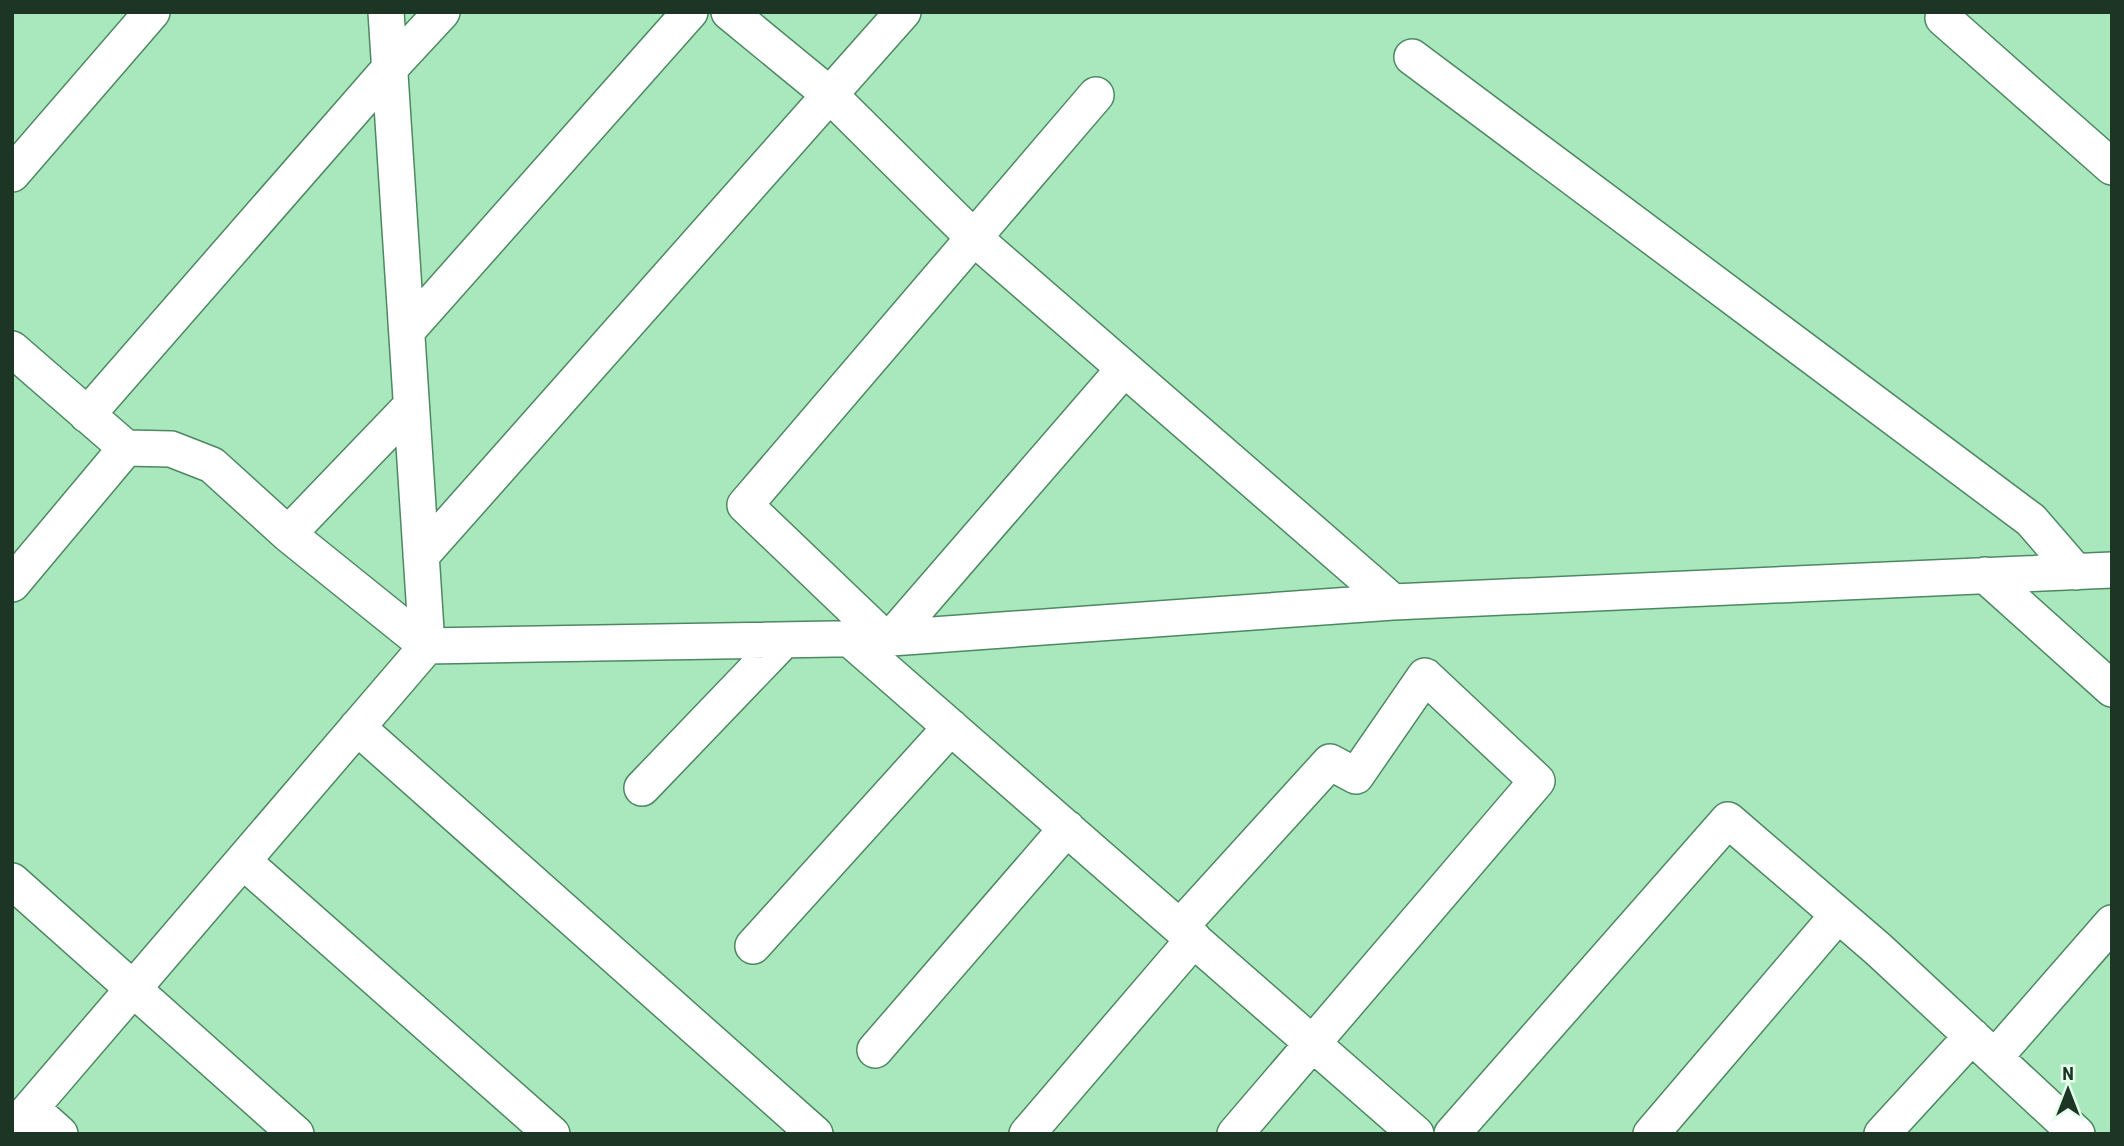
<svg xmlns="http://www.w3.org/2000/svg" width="2124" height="1146" font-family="'Roboto Condensed',sans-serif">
	<rect width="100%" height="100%" fill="#a9e7bc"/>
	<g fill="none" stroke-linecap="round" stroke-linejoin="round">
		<g stroke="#4d8862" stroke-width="38">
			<path id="minor" d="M 729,12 L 830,95 L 973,237 L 1393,602
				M 1943,18 L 2112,167
				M 1412,57 L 2031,520 L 2076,572
				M 12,174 L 152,12
				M 407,331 L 690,12
				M 12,349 L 126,448 L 12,584
				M 87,415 L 390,68 L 442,12
				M 126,448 L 171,449 L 212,465 L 288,534 L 427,646 L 891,638 L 1393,602 L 2112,570
				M 288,534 L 411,406
				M 421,556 L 903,12
				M 1985,575 L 2112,689
				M 884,638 L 745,505 L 1096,95
				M 891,638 L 1124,369
				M 851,640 L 1416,1134
				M 357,727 L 815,1134
				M 642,788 L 784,640
				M 243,861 L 552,1134
				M 12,881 L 296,1134
				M 1180,927 L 1330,762 L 1356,776 L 1425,676 L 1537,781 L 1235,1134
				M 753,946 L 951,727
				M 875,1050 L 1067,828
				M 1995,1057 L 2112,923
				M 31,1108 L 60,1134
				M 12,1130 L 427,646 L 386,12
				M 1027,1134 L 1194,939
				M 1452,1134 L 1728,820 L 1878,949 L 2077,1134
				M 1651,1134 L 1838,915
				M 1882,1134 L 1972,1036"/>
		</g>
		<use href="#minor" stroke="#fff" stroke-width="35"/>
	</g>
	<rect width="2124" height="1146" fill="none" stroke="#1c3525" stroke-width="28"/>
	<g transform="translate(2068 1090)" stroke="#e5feec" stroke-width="5" paint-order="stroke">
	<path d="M0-5L12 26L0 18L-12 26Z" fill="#1c3525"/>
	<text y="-10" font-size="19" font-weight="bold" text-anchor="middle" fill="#1c3525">N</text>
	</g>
</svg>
